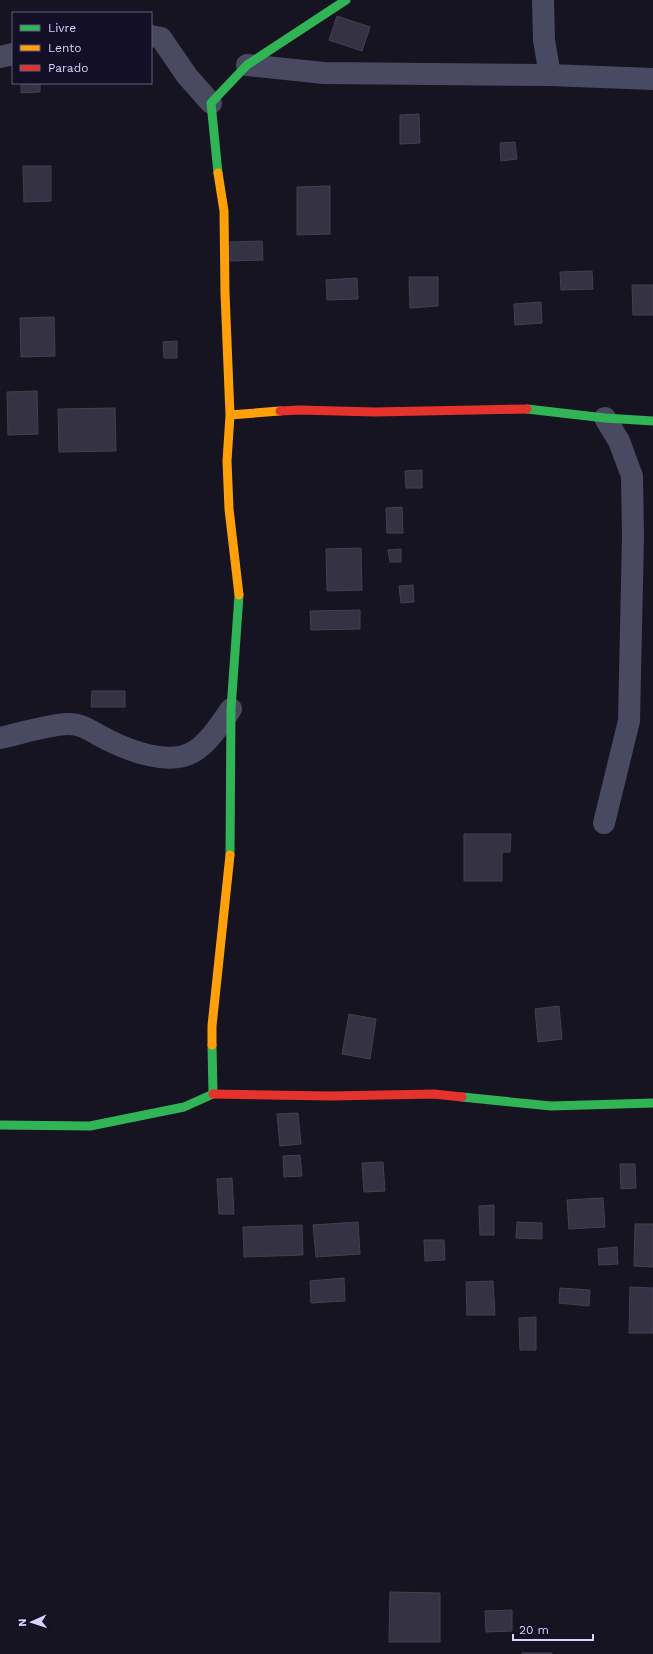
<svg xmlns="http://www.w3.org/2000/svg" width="653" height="1654" font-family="'Work Sans',sans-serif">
	<rect width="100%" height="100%" fill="#161421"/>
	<path fill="#343243" stroke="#433f54" d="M 337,16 L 370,27 L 362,51 L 329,40 Z
		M 21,83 L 40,83 L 40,92 L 21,93 Z
		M 419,114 L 420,143 L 400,144 L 400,115 Z
		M 515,142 L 517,159 L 501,161 L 500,143 Z
		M 23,166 L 51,166 L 51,201 L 24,202 Z
		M 330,186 L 330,234 L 297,235 L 297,187 Z
		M 262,241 L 263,260 L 230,261 L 230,242 Z
		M 592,271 L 593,289 L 561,290 L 560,272 Z
		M 409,277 L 438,277 L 438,306 L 410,308 Z
		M 357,278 L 358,299 L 327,300 L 326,280 Z
		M 632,285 L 653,285 L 653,315 L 633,315 Z
		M 541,302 L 542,323 L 515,325 L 514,304 Z
		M 54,317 L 55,356 L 21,357 L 20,318 Z
		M 177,341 L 177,358 L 164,358 L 163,342 Z
		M 37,391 L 38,434 L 8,435 L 7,392 Z
		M 115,408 L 116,451 L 59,452 L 58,409 Z
		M 422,470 L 422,488 L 406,488 L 405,471 Z
		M 402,507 L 403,533 L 387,533 L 386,508 Z
		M 361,548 L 362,590 L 327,591 L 326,549 Z
		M 401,549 L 401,562 L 390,562 L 388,550 Z
		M 413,585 L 414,602 L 401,603 L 399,586 Z
		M 360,610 L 360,629 L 311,630 L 310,611 Z
		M 92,691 L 125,691 L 125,707 L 91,707 Z
		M 464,834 L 511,834 L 510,852 L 502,852 L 502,881 L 464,881 Z
		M 559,1006 L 562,1039 L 538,1042 L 535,1009 Z
		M 349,1014 L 376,1019 L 370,1059 L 342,1054 Z
		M 298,1113 L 301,1144 L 280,1146 L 277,1114 Z
		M 300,1155 L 302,1176 L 284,1177 L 283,1156 Z
		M 383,1162 L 385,1191 L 364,1192 L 362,1163 Z
		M 620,1164 L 635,1164 L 636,1188 L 621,1189 Z
		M 232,1178 L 234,1214 L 219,1214 L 217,1179 Z
		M 603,1198 L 605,1227 L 569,1229 L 567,1200 Z
		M 494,1205 L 494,1235 L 480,1235 L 479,1206 Z
		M 358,1222 L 360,1254 L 316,1257 L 313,1225 Z
		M 517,1222 L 542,1223 L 542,1239 L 516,1238 Z
		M 635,1224 L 653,1224 L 653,1267 L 634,1266 Z
		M 302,1225 L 303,1255 L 244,1257 L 243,1227 Z
		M 424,1240 L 444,1240 L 445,1260 L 425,1261 Z
		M 617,1247 L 618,1264 L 599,1265 L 598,1249 Z
		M 344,1278 L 345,1301 L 311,1303 L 310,1281 Z
		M 493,1281 L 495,1315 L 467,1315 L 466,1282 Z
		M 630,1287 L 653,1288 L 653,1333 L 629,1333 Z
		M 560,1288 L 590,1290 L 589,1306 L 559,1303 Z
		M 536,1317 L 536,1350 L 520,1350 L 519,1318 Z
		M 390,1592 L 440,1593 L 440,1642 L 389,1642 Z
		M 512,1610 L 512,1631 L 486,1632 L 485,1611 Z
		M 522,1653 L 552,1653 L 552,1654 L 522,1654 Z"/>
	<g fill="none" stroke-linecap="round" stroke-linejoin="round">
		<path stroke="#4a4962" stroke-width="22" d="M 543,0 L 544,40 L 550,75
			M 151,36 L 161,38 L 187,76 L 211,103
			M 0,57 L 13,54
			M 247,65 L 324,73 L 550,75 L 653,79
			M 0,738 C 19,734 50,724 69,724 C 84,724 95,734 108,740 C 130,751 169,766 193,752 C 208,744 221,723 231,709
			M 604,823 L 629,721 L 633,536 L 632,476 L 619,441 L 605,418"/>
		<path stroke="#30b455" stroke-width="9" d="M 218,173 L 211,103 L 247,65 L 346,0
			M 527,409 L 605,418 L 653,421
			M 230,855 L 231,709 L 239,595
			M 462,1097 L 551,1106 L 653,1103
			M 0,1125 L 90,1126 L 184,1107 L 213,1094 L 212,1045"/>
		<path stroke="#ff9f0a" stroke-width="9" d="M 218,173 L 224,211 L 225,293 L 230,415 L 280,411
			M 230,415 L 227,461 L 229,509 L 239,595
			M 212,1045 L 212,1026 L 230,855"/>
		<path stroke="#e5322d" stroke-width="9" d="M 280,411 L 299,410 L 375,412 L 527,409
			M 213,1094 L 331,1096 L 434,1094 L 462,1097"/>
	</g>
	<rect x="12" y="12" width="140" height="72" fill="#130f26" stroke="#625e7d"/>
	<rect x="20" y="25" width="20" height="6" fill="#30b455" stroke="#625e7d"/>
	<text x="48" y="32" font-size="12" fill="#d9d4ff">Livre</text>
	<rect x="20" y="45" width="20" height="6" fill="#ff9f0a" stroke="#625e7d"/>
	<text x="48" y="52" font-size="12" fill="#d9d4ff">Lento</text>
	<rect x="20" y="65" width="20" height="6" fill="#e5322d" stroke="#625e7d"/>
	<text x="48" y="72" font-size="12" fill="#d9d4ff">Parado</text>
	<g transform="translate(32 1622) rotate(267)" stroke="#130f26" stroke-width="3" paint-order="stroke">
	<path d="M0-3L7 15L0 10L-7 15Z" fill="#d9d4ff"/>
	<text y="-6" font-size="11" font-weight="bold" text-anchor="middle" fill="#d9d4ff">N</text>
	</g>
	<path d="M513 1634v6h80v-6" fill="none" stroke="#d9d4ff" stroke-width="2"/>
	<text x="519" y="1634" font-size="12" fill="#d9d4ff" stroke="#130f26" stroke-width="3" paint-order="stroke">20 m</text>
</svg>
